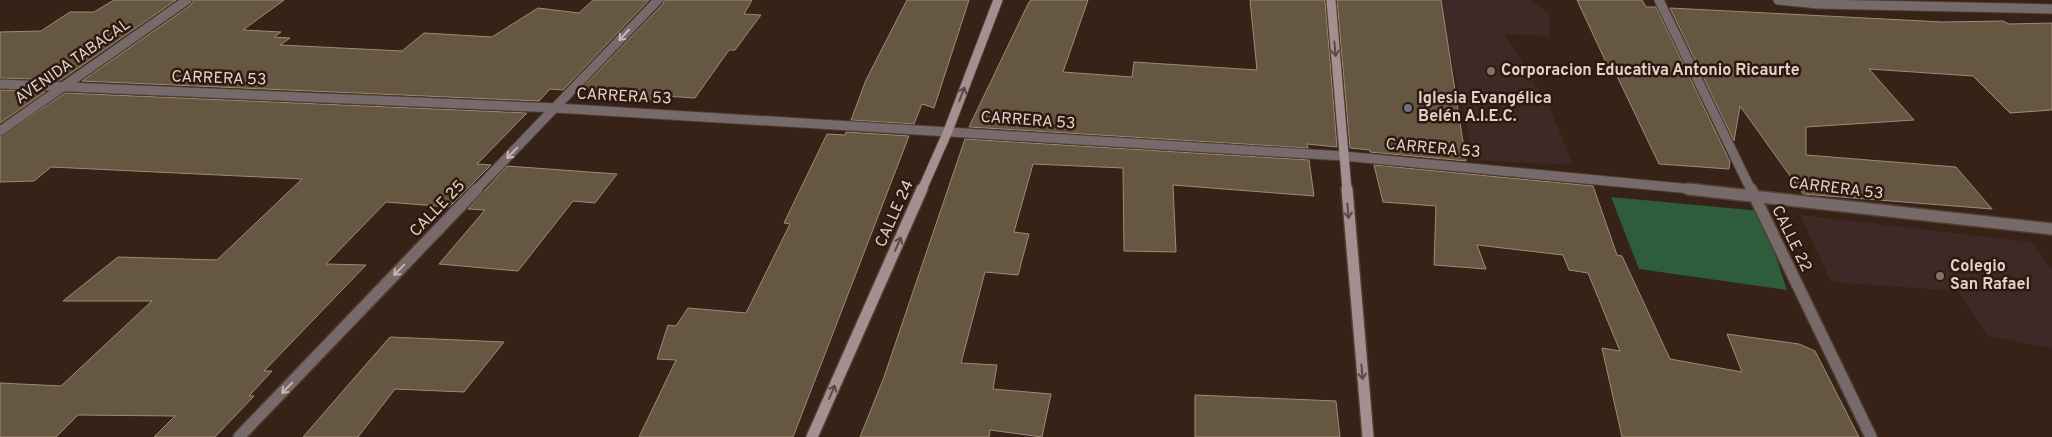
<svg xmlns="http://www.w3.org/2000/svg" width="2052" height="437" font-family="Overpass,sans-serif">
	<rect width="100%" height="100%" fill="#372217"/>
	<path fill="#3d2a27" d="M 1439,0 L 1528,0 L 1549,13 L 1550,36 L 1505,34 L 1549,106 L 1573,165 L 1474,160 Z
		M 1800,215 L 2031,242 L 2052,269 L 2052,348 L 1987,336 L 1958,291 L 1831,282 Z"/>
	<path fill="#2e5d3b" d="M 1611,197 L 1761,211 L 1787,290 L 1639,269 Z"/>
	<path fill="#665742" stroke="#9c8c75" d="M 114,0 L 176,0 L 61,80 L 0,78 L 0,32 L 41,31 L 70,12 L 94,12 Z
		M 193,0 L 284,0 L 243,30 L 281,32 L 274,37 L 290,38 L 280,45 L 402,51 L 424,33 L 492,37 L 538,8 L 579,13 L 593,0 L 649,0 L 563,90 L 550,89 L 539,101 L 82,81 L 191,5 Z
		M 664,0 L 752,0 L 744,14 L 761,15 L 735,50 L 729,50 L 695,98 L 664,96 L 660,100 L 617,100 L 623,91 L 580,90 L 663,4 Z
		M 907,0 L 969,0 L 934,108 L 922,104 L 914,124 L 851,120 L 866,80 Z
		M 1031,0 L 1088,0 L 1063,72 L 1132,77 L 1134,62 L 1257,70 L 1250,0 L 1325,0 L 1337,147 L 1307,144 L 1308,148 L 969,127 L 1029,2 Z
		M 1337,0 L 1441,0 L 1466,161 L 1370,152 L 1370,150 L 1350,148 Z
		M 1577,0 L 1642,0 L 1646,7 L 1656,7 L 1730,162 L 1729,169 L 1659,164 L 1617,76 L 1612,75 Z
		M 1670,8 L 1943,22 L 2003,21 L 2009,24 L 2052,23 L 2052,110 L 2010,113 L 1973,76 L 1869,69 L 1914,120 L 1806,127 L 1806,155 L 1956,167 L 1992,209 L 1803,194 L 1740,106 L 1734,141 Z
		M 0,90 L 45,92 L 0,123 Z
		M 65,93 L 527,113 L 477,164 L 491,165 L 449,207 L 386,202 L 326,264 L 366,265 L 264,371 L 272,371 L 249,396 L 254,396 L 215,437 L 154,437 L 175,416 L 78,415 L 56,437 L 0,437 L 0,383 L 61,386 L 152,301 L 63,301 L 118,257 L 217,260 L 302,179 L 51,167 L 34,181 L 0,182 L 0,137 Z
		M 846,132 L 909,136 L 793,437 L 639,437 L 676,360 L 657,359 L 668,325 L 676,326 L 688,308 L 746,313 L 790,224 L 784,223 L 827,134 L 845,135 Z
		M 965,139 L 1309,160 L 1314,196 L 1173,185 L 1176,252 L 1124,251 L 1123,168 L 1033,164 L 1014,232 L 1029,234 L 1018,275 L 985,272 L 961,363 L 997,365 L 993,389 L 1051,394 L 1042,437 L 990,430 L 989,437 L 860,437 L 884,377 Z
		M 1374,165 L 1593,186 L 1617,255 L 1622,256 L 1670,359 L 1742,372 L 1727,334 L 1799,344 L 1815,351 L 1859,437 L 1622,437 L 1602,348 L 1620,351 L 1588,273 L 1569,270 L 1563,255 L 1477,245 L 1486,269 L 1434,265 L 1436,206 L 1383,202 Z
		M 507,166 L 617,174 L 595,203 L 573,201 L 518,271 L 439,264 L 485,210 L 468,209 Z
		M 390,337 L 504,342 L 464,392 L 395,389 L 358,437 L 303,437 Z
		M 1195,395 L 1336,401 L 1340,437 L 1195,437 Z"/>
	<g fill="none" stroke-linecap="round" stroke-linejoin="round">
		<g stroke="#523e34" stroke-width="11">
			<path id="minor-far1" d="M 1659,0 L 1751,190
				M 1778,0 L 1818,4 L 2052,9
				M 0,84 L 556,108 L 1343,156 L 1702,190
				M 476,190 L 658,0"/>
		</g>
		<g stroke="#523e34" stroke-width="14">
			<path id="minor" d="M 1688,189 L 2052,229
				M 1751,189 L 1871,437
				M 239,437 L 477,189"/>
		</g>
		<g stroke="#523e34" stroke-width="11">
			<path id="tertiary" d="M 0,131 L 187,0"/>
		</g>
		<g stroke="#523e34" stroke-width="11">
			<path id="secondary-far1" d="M 1331,0 L 1347,190
				M 922,190 L 948,131 L 998,0"/>
		</g>
		<g stroke="#523e34" stroke-width="14">
			<path id="secondary" d="M 1347,189 L 1368,437
				M 812,437 L 922,189"/>
		</g>
		<use href="#minor-far1" stroke="#776a6b" stroke-width="9"/>
		<use href="#minor" stroke="#776a6b" stroke-width="11"/>
		<use href="#tertiary" stroke="#776a6b" stroke-width="9"/>
		<use href="#secondary-far1" stroke="#a48f91" stroke-width="9"/>
		<use href="#secondary" stroke="#a48f91" stroke-width="11"/>
	</g>
	<defs><path id="oneway-shaft" d="M-6 0H5M1.5-3L5.5 0L1.5 3" fill="none" stroke-width="1.6" stroke-linecap="round" stroke-linejoin="round" transform="scale(1.25)"/></defs>
	<g stroke="#c6b7b2">
		<use href="#oneway-shaft" transform="translate(624 35) rotate(133)"/>
		<use href="#oneway-shaft" transform="translate(512 153) rotate(134)"/>
		<use href="#oneway-shaft" transform="translate(399 270) rotate(134)"/>
		<use href="#oneway-shaft" transform="translate(287 388) rotate(134)"/>
	</g>
	<g stroke="#5d4842">
		<use href="#oneway-shaft" transform="translate(1335 49) rotate(85)"/>
		<use href="#oneway-shaft" transform="translate(962 94) rotate(-69)"/>
		<use href="#oneway-shaft" transform="translate(1348 211) rotate(85)"/>
		<use href="#oneway-shaft" transform="translate(898 244) rotate(-66)"/>
		<use href="#oneway-shaft" transform="translate(1362 372) rotate(85)"/>
		<use href="#oneway-shaft" transform="translate(832 392) rotate(-66)"/>
	</g>
	<g fill="#8d6e63" stroke="#2d190e" stroke-width="2">
		<circle cx="1491" cy="71" r="5"/>
		<circle cx="1940" cy="276" r="5"/>
	</g>
	<circle fill="#6b7280" stroke="#2d190e" stroke-width="2" cx="1408" cy="108" r="5"/>
	<g text-anchor="middle" dominant-baseline="central" stroke-width="5" stroke-linejoin="round" paint-order="stroke">
		<g font-size="16" fill="#e0d1ca" stroke="#2d190e">
			<text transform="translate(73 62) rotate(-35)">AVENIDA TABACAL</text>
			<text transform="translate(219 79) rotate(2)">CARRERA 53</text>
			<text transform="translate(624 97) rotate(3)">CARRERA 53</text>
			<text transform="translate(1028 121) rotate(4)">CARRERA 53</text>
			<text transform="translate(1433 149) rotate(5)">CARRERA 53</text>
			<text transform="translate(1836 189) rotate(7)">CARRERA 53</text>
			<text transform="translate(438 209) rotate(-46)">CALLE 25</text>
			<text transform="translate(895 214) rotate(-66)">CALLE 24</text>
			<text transform="translate(1791 239) rotate(64)">CALLE 22</text>
		</g>
		<g font-size="16" font-weight="bold" fill="#e0d1ca" stroke="#2d190e" text-anchor="start">
			<text x="1501" y="71">Corporacion Educativa Antonio Ricaurte</text>
			<text x="1418" y="99">Iglesia Evangélica<tspan x="1418" dy="18">Belén A.I.E.C.</tspan></text>
			<text x="1950" y="267">Colegio<tspan x="1950" dy="18">San Rafael</tspan></text>
		</g>
	</g>
</svg>
